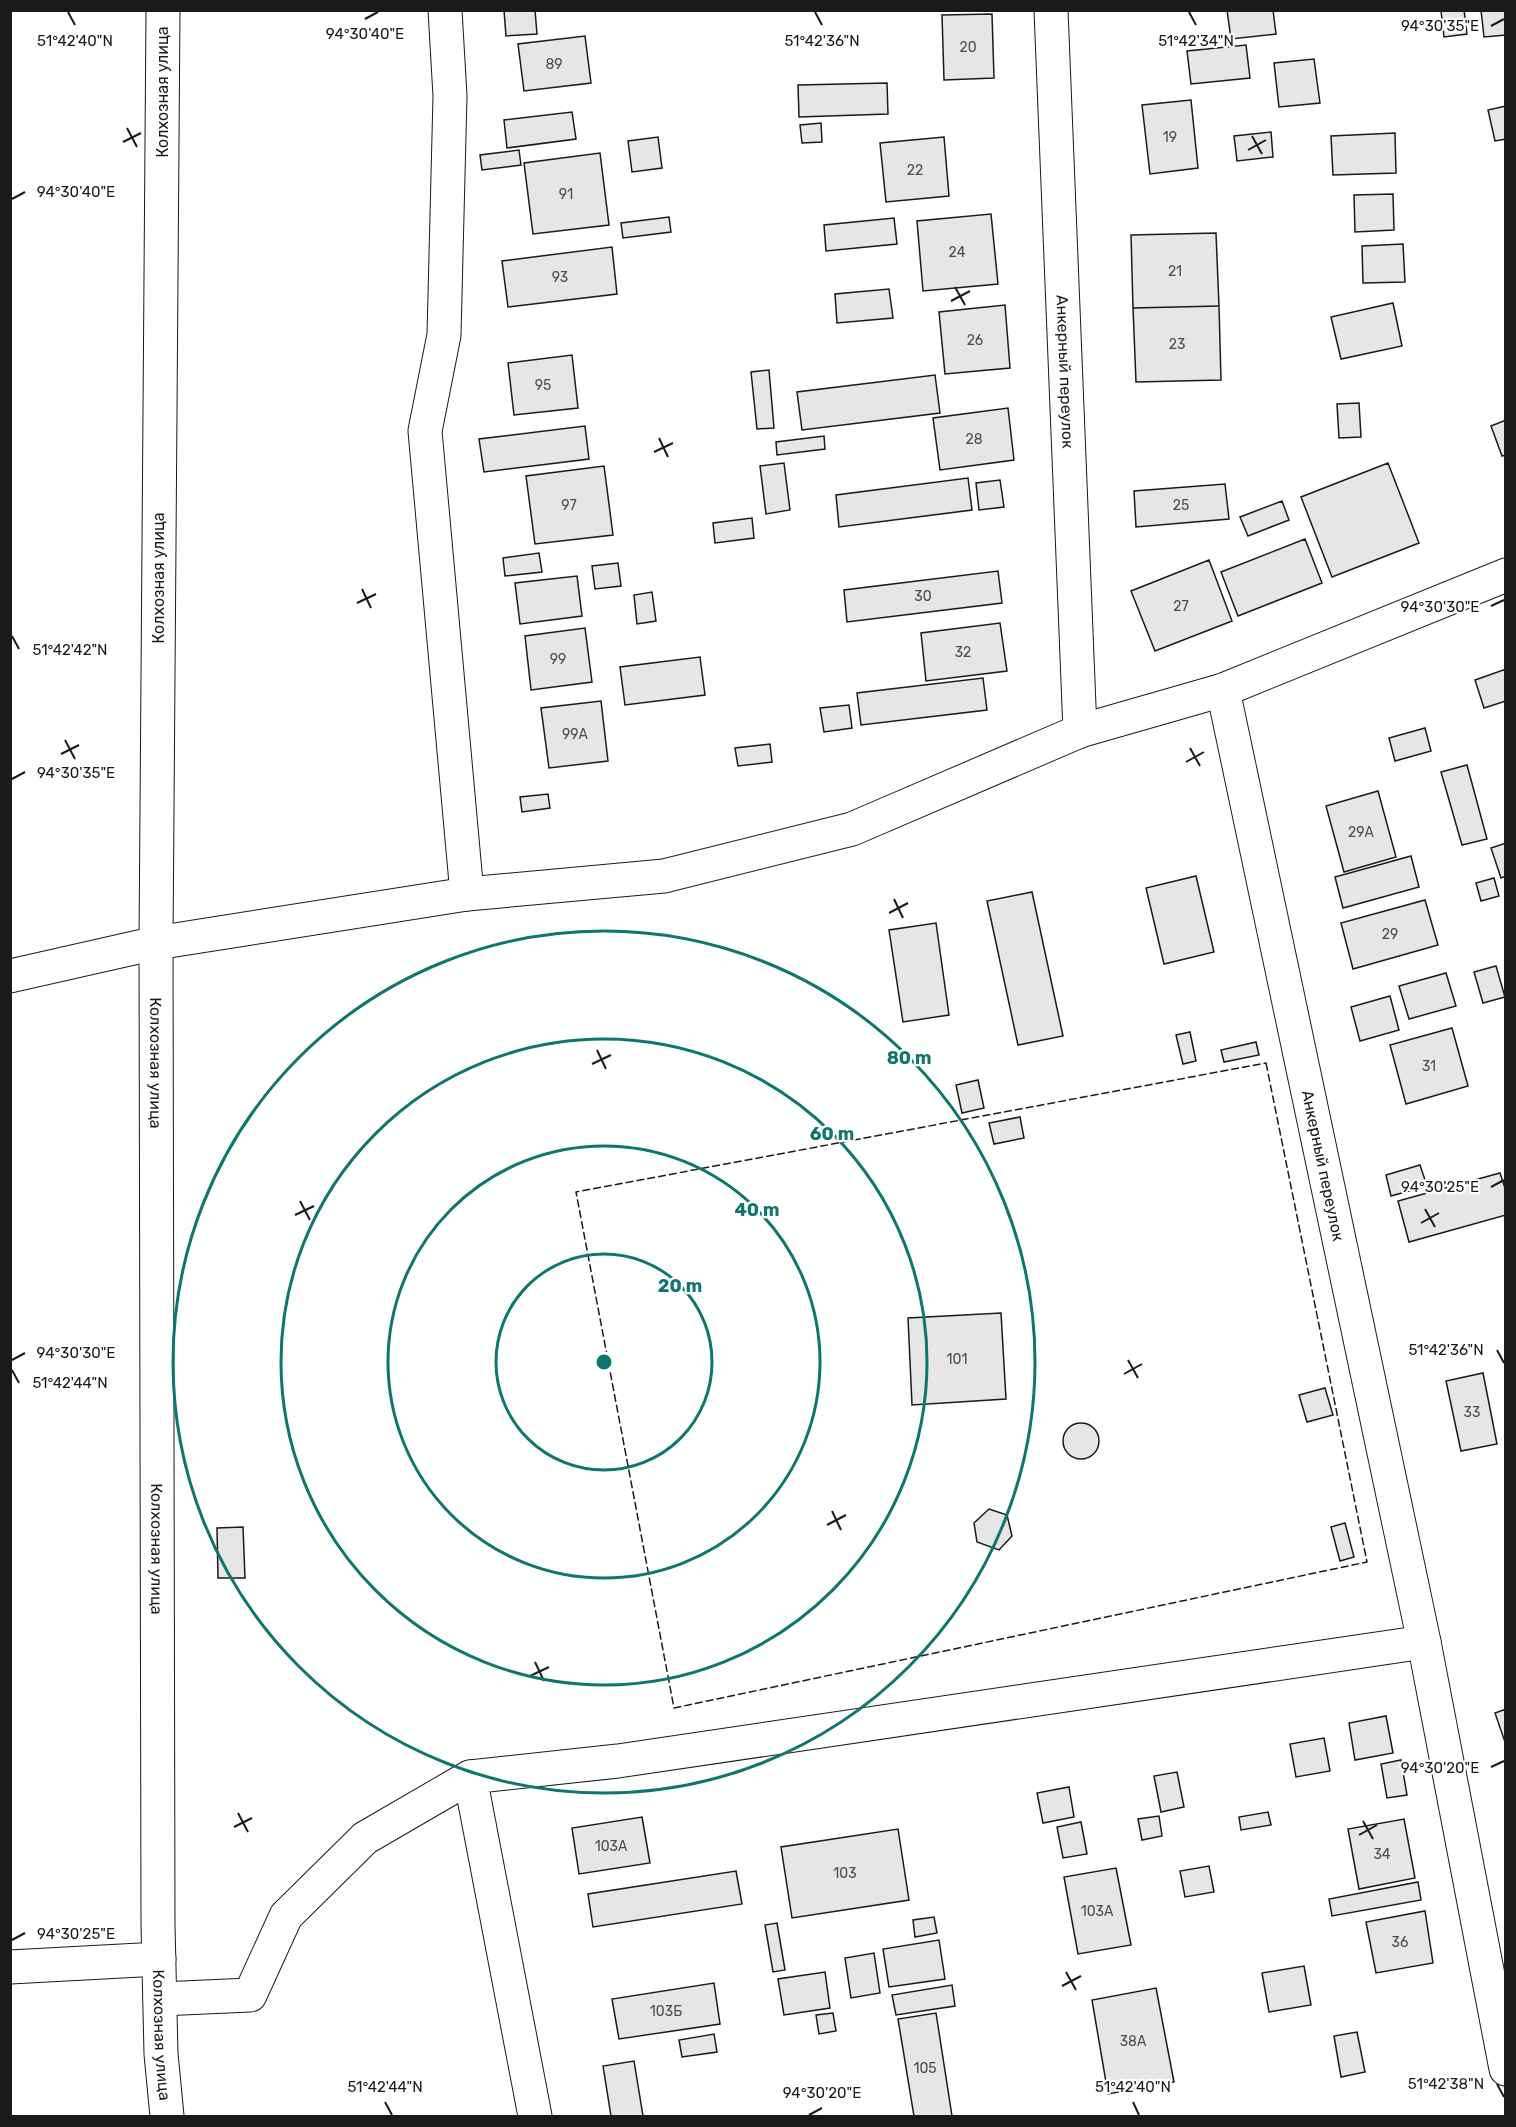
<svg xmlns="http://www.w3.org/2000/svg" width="1516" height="2127" font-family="Rubik,sans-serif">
	<rect width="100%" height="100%" fill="#fff"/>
	<path fill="#e6e6e6" stroke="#1a1a1a" stroke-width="1.5" d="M 504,10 L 535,10 L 537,34 L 506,36 Z
		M 1227,10 L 1273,10 L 1276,34 L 1231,39 Z
		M 1464,10 L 1467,34 L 1444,37 L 1441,11 Z
		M 1481,10 L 1506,10 L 1506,35 L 1484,37 Z
		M 992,14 L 994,78 L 944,80 L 942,15 Z
		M 585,36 L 591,83 L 524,91 L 518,44 Z
		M 1246,45 L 1250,78 L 1191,84 L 1187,51 Z
		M 1314,59 L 1320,103 L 1279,107 L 1274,63 Z
		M 887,83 L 888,114 L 799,117 L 798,85 Z
		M 1191,100 L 1198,168 L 1150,174 L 1142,105 Z
		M 1506,106 L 1506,139 L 1495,141 L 1488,110 Z
		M 572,112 L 576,139 L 507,148 L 504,120 Z
		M 821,123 L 822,142 L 802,143 L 800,125 Z
		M 1271,132 L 1273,157 L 1237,161 L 1234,136 Z
		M 1395,133 L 1396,173 L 1333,175 L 1331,136 Z
		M 658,137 L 662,168 L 632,172 L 628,141 Z
		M 944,137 L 949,196 L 886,202 L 880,143 Z
		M 519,150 L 521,165 L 482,170 L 480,155 Z
		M 600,153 L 609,225 L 533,234 L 524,163 Z
		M 1393,194 L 1394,230 L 1355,232 L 1354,195 Z
		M 991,214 L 998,284 L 923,291 L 917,221 Z
		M 669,217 L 671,232 L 623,238 L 621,223 Z
		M 894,218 L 897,244 L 826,251 L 824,225 Z
		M 1216,233 L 1219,306 L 1133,308 L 1131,235 Z
		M 1403,244 L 1405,282 L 1363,283 L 1362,246 Z
		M 612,247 L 617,294 L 508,307 L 502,261 Z
		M 889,289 L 893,318 L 837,323 L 835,294 Z
		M 1393,303 L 1402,346 L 1341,359 L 1331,317 Z
		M 1005,305 L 1010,368 L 945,374 L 939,312 Z
		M 1219,306 L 1221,380 L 1136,382 L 1133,308 Z
		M 572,355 L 578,408 L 514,415 L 508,363 Z
		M 769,370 L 774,428 L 757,429 L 751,372 Z
		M 935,375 L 940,413 L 802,430 L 797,392 Z
		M 1359,403 L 1361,437 L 1339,438 L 1337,404 Z
		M 1008,408 L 1014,460 L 940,470 L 933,418 Z
		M 1506,420 L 1506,455 L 1502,456 L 1491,426 Z
		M 585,426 L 589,459 L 484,472 L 479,439 Z
		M 824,436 L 825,449 L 777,455 L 776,442 Z
		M 784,463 L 790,510 L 766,514 L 760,466 Z
		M 1388,463 L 1419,543 L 1332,577 L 1301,497 Z
		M 604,466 L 613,535 L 535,544 L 526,476 Z
		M 968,478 L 972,510 L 839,527 L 836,495 Z
		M 1000,480 L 1004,507 L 979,510 L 976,483 Z
		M 1225,484 L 1229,519 L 1136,527 L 1134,491 Z
		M 1282,501 L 1289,520 L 1248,536 L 1240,517 Z
		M 752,518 L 754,538 L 715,543 L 713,523 Z
		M 1305,539 L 1322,583 L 1238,616 L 1221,572 Z
		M 539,553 L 542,572 L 505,576 L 503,558 Z
		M 1209,560 L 1232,621 L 1155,651 L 1131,591 Z
		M 618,563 L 621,586 L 595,589 L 592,566 Z
		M 998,571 L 1002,603 L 847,622 L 844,590 Z
		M 577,576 L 582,616 L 520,624 L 515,583 Z
		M 652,592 L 656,621 L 637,624 L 634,595 Z
		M 1000,623 L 1007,671 L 926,681 L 921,633 Z
		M 585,628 L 592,682 L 531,690 L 525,636 Z
		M 700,657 L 705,695 L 625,705 L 620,667 Z
		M 1506,669 L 1506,701 L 1484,708 L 1475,680 Z
		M 983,678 L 987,710 L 861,725 L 857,693 Z
		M 601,701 L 608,761 L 549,768 L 541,708 Z
		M 849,705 L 852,728 L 824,732 L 820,708 Z
		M 1425,728 L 1431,751 L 1395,761 L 1389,738 Z
		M 770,744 L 772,762 L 738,766 L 735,748 Z
		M 1467,765 L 1487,839 L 1462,845 L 1441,772 Z
		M 1378,791 L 1396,857 L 1344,872 L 1326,806 Z
		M 548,794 L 550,808 L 522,812 L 520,797 Z
		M 1506,843 L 1506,876 L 1501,878 L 1491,848 Z
		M 1411,856 L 1419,887 L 1343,908 L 1335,877 Z
		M 1196,876 L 1214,952 L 1164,964 L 1146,888 Z
		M 1494,878 L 1499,896 L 1481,901 L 1476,883 Z
		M 1032,892 L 1063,1036 L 1018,1045 L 987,901 Z
		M 1425,900 L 1438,945 L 1353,969 L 1341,923 Z
		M 936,923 L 949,1015 L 903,1022 L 889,930 Z
		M 1496,966 L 1505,997 L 1483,1003 L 1474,972 Z
		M 1446,973 L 1456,1006 L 1409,1019 L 1399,986 Z
		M 1390,996 L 1399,1030 L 1360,1041 L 1351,1007 Z
		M 1452,1028 L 1468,1086 L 1406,1104 L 1390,1045 Z
		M 1190,1032 L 1196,1061 L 1183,1064 L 1176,1035 Z
		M 1256,1042 L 1259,1055 L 1224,1062 L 1221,1050 Z
		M 978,1080 L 984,1108 L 962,1113 L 956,1085 Z
		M 1020,1117 L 1024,1138 L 994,1144 L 989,1123 Z
		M 1420,1165 L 1427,1186 L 1391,1196 L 1386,1175 Z
		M 1500,1173 L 1506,1191 L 1506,1215 L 1409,1242 L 1398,1201 Z
		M 1001,1313 L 1006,1399 L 912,1405 L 908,1318 Z
		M 1483,1373 L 1497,1444 L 1461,1451 L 1446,1381 Z
		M 1325,1388 L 1333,1415 L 1307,1422 L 1299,1395 Z
		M1063 1441a18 18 0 1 1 36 0a18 18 0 1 1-36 0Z
		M 989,1509 L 1007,1515 L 1012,1536 L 999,1550 L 977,1542 L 974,1523 Z
		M 1345,1523 L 1354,1557 L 1340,1561 L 1331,1527 Z
		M 243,1527 L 245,1578 L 218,1578 L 217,1528 Z
		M 1506,1709 L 1506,1742 L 1505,1742 L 1495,1713 Z
		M 1386,1716 L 1393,1753 L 1355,1760 L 1349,1723 Z
		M 1324,1738 L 1330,1771 L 1296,1777 L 1290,1744 Z
		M 1401,1760 L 1407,1795 L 1387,1798 L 1381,1764 Z
		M 1177,1772 L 1184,1807 L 1161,1812 L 1154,1776 Z
		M 1069,1787 L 1074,1817 L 1043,1823 L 1037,1793 Z
		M 1268,1812 L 1271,1825 L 1241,1830 L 1239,1817 Z
		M 1159,1816 L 1162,1836 L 1142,1840 L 1138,1819 Z
		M 642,1817 L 650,1863 L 579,1874 L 572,1828 Z
		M 1404,1819 L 1415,1878 L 1359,1889 L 1348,1829 Z
		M 1081,1822 L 1087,1854 L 1063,1858 L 1057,1827 Z
		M 898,1829 L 909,1900 L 792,1918 L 781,1847 Z
		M 1209,1866 L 1214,1892 L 1185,1897 L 1180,1871 Z
		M 1116,1868 L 1131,1945 L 1078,1954 L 1064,1877 Z
		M 736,1871 L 742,1904 L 593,1927 L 588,1894 Z
		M 1418,1882 L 1421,1900 L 1332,1916 L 1329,1899 Z
		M 1425,1911 L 1433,1963 L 1376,1973 L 1366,1922 Z
		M 934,1917 L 937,1933 L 915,1937 L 913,1920 Z
		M 777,1923 L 785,1970 L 773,1972 L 765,1925 Z
		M 939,1940 L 945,1979 L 889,1987 L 883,1949 Z
		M 874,1953 L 880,1993 L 851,1998 L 845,1958 Z
		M 1304,1966 L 1311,2005 L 1269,2012 L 1262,1973 Z
		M 825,1972 L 830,2008 L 784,2015 L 778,1979 Z
		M 714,1983 L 720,2024 L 619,2039 L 612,1999 Z
		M 952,1985 L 955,2006 L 896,2015 L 892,1995 Z
		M 1156,1988 L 1174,2082 L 1108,2094 L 1092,2000 Z
		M 833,2013 L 836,2031 L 819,2034 L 816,2015 Z
		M 936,2013 L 952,2116 L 914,2116 L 898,2019 Z
		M 1357,2032 L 1365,2072 L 1341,2077 L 1334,2036 Z
		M 714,2034 L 717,2052 L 682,2057 L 679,2040 Z
		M 634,2061 L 643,2116 L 611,2116 L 603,2066 Z"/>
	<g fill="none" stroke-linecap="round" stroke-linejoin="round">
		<g stroke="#1a1a1a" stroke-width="35">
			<g id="minor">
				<path d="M 445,10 L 450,96 L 444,335 L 425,431 L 467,894"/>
				<path id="s1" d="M 1051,10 L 1080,731"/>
				<path id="s2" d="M 1223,690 L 1424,1642 L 1506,2069"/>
				<path d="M 10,976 L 156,943 L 467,894 L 664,876 L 852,829 L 1080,731 L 1223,690 L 1506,575"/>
				<path d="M 10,1967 L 159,1959"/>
				<path d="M 160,1999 L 250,1995 L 286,1916 L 365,1838 L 470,1777"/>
				<path d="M 535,2116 L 470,1777 L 618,1761 L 1424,1642"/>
			</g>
		</g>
		<g stroke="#1a1a1a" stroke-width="35">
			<g id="major">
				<path id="s3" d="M 163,10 L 156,943 L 158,1924 L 161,2054 L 167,2116"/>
			</g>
		</g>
		<use href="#minor" stroke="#fff" stroke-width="33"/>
		<use href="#major" stroke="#fff" stroke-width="33"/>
		<path stroke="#1a1a1a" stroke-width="1.5" stroke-dasharray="8 3" stroke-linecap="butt" d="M 1266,1063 L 1367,1562 L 674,1708 L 576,1192 Z"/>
	</g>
	<path fill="none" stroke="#1a1a1a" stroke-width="2" d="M 68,12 L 75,25M 815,12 L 822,25M 1189,12 L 1196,25M 365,19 L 378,12M 1491,26 L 1504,19M 127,128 L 137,147M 1252,136 L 1262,154M 123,142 L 141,133M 1248,150 L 1266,140M 12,199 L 25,192M 955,287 L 965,305M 951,301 L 970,291M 659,438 L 668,457M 654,452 L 673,443M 362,589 L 371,608M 357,603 L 376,594M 1491,606 L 1504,600M 12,636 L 19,649M 65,740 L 75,759M 1190,748 L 1200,766M 61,754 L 79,745M 1186,762 L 1204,752M 12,779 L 25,772M 894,899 L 903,918M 889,913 L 908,903M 597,1050 L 606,1069M 592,1064 L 611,1055M 1491,1187 L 1504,1180M 300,1201 L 310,1220M 1425,1209 L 1435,1227M 295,1215 L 314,1206M 1421,1223 L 1439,1213M 1497,1350 L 1504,1363M 12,1360 L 25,1353M 1128,1360 L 1138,1378M 12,1370 L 19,1383M 1124,1374 L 1142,1364M 832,1511 L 841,1530M 827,1525 L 846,1515M 535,1662 L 544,1681M 530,1676 L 549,1667M 1491,1767 L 1504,1761M 238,1813 L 248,1832M 1363,1821 L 1373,1839M 234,1827 L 252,1818M 1359,1835 L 1377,1825M 12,1940 L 25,1933M 1066,1972 L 1076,1990M 1062,1986 L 1081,1976M 1497,2084 L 1504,2097M 385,2102 L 392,2115M 1133,2102 L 1139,2115M 809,2115 L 822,2108"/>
	<g fill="none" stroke="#0f766e" stroke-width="3">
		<circle cx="604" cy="1362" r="108"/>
		<circle cx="604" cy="1362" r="216"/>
		<circle cx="604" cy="1362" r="323"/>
		<circle cx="604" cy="1362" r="431"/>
	</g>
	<g text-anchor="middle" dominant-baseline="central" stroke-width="4.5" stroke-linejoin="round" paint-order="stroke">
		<g font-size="14" fill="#4d4d4d">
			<text x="968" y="47">20</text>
			<text x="554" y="64">89</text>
			<text x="1170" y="137">19</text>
			<text x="915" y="170">22</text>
			<text x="566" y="194">91</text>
			<text x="957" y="252">24</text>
			<text x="1175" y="271">21</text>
			<text x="560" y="277">93</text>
			<text x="975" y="340">26</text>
			<text x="1177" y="344">23</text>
			<text x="543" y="385">95</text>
			<text x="974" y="439">28</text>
			<text x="569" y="505">97</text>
			<text x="1181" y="505">25</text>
			<text x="923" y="596">30</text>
			<text x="1181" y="606">27</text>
			<text x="963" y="652">32</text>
			<text x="558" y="659">99</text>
			<text x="575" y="734">99А</text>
			<text x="1361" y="832">29А</text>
			<text x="1390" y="934">29</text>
			<text x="1429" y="1066">31</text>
			<text x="957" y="1359">101</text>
			<text x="1472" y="1412">33</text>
			<text x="611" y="1846">103А</text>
			<text x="1382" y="1854">34</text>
			<text x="845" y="1873">103</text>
			<text x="1097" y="1911">103А</text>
			<text x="1400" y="1942">36</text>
			<text x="666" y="2011">103Б</text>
			<text x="1133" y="2041">38А</text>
			<text x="925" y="2068">105</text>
		</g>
		<g font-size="16" fill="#1a1a1a" stroke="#fff">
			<text transform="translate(162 92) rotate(-90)">Колхозная улица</text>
			<text stroke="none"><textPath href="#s1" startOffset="362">Анкерный переулок</textPath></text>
			<text transform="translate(158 578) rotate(-90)">Колхозная улица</text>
			<text stroke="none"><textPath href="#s3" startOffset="1053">Колхозная улица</textPath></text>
			<text stroke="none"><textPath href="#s2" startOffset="486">Анкерный переулок</textPath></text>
			<text stroke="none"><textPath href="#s3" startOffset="1539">Колхозная улица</textPath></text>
			<text stroke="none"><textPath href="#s3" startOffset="2025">Колхозная улица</textPath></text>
		</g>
	</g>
	<g font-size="15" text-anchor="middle" fill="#1a1a1a" stroke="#fff" stroke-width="4.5" stroke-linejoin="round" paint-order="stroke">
		<text x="1440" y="31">94°30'35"E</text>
		<text x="365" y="39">94°30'40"E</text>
		<text x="75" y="46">51°42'40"N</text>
		<text x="822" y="46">51°42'36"N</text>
		<text x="1196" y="46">51°42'34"N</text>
		<text x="76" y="197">94°30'40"E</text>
		<text x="1440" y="612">94°30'30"E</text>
		<text x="70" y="655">51°42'42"N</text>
		<text x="76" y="778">94°30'35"E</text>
		<text x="1440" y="1192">94°30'25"E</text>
		<text x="1446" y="1355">51°42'36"N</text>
		<text x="76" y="1358">94°30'30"E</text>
		<text x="70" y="1388">51°42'44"N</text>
		<text x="1440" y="1773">94°30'20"E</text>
		<text x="76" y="1939">94°30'25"E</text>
		<text x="1446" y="2089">51°42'38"N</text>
		<text x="385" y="2092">51°42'44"N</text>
		<text x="1133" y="2092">51°42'40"N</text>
		<text x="822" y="2098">94°30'20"E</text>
	</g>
	<circle cx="604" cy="1362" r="9" fill="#0f766e" stroke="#fff" stroke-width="3"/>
	<g font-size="18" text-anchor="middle" font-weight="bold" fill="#0f766e" stroke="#fff" stroke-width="4.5" stroke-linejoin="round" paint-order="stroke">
		<text x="909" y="1064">80 m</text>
		<text x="832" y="1140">60 m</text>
		<text x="757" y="1216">40 m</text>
		<text x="680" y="1292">20 m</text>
	</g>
	<rect width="1516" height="2127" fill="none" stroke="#1a1a1a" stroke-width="24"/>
</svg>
